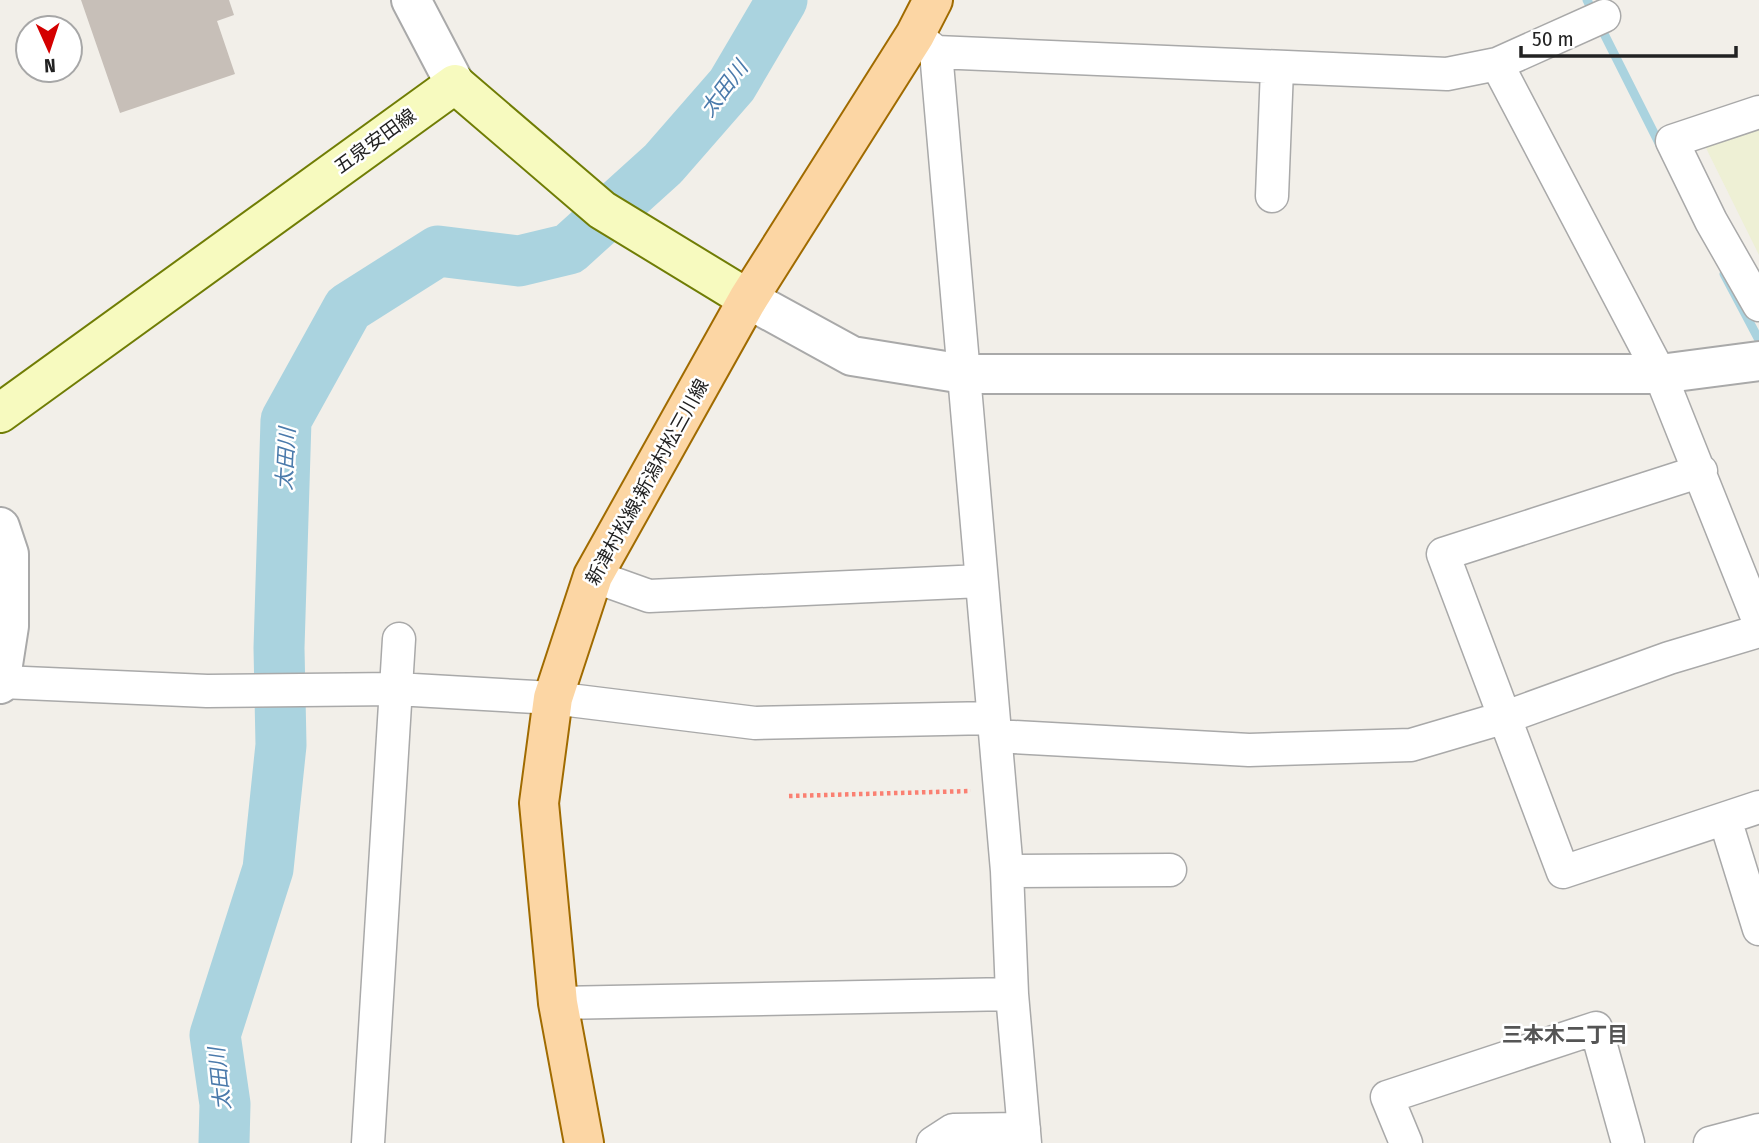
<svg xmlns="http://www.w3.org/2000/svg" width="1759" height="1143" font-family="'Fira Sans Condensed','Noto Sans JP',sans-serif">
	<rect width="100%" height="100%" fill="#f2efe9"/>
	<path fill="#eef0d5" d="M 1759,127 L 1759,255 L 1705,146 Z"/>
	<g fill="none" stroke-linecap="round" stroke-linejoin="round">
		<path stroke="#aad3df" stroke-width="9" d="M 1587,0 L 1662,149
			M 1724,274 L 1759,340"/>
		<path stroke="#aad3df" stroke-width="51" d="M 224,1143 L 225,1104 L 215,1035 L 268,869 L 281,745 L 279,648 L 286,420 L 348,308 L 438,251 L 519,261 L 569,249 L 663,164 L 732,85 L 782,0"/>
	</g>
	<path fill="#c7bfb8" d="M 81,0 L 229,0 L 234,15 L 217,21 L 235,74 L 120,113 Z"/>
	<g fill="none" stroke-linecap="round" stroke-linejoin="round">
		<g stroke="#a9a9a9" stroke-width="35">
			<path id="minor" d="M 915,35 L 936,52 L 1007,871 L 1012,994 L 1025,1143
				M 936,52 L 1447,74 L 1497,64 L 1604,16
				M 1497,64 L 1660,374 L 1759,622
				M 1759,112 L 1672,141 L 1711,221 L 1759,305
				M 1272,196 L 1277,69
				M 1701,471 L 1443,554 L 1563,872 L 1759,807
				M 593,576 L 649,596 L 981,581
				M 2,682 L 207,691 L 396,689 L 553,698 L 755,723 L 992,718
				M 996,736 L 1249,750 L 1411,745 L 1506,717 L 1669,658 L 1759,631
				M 1725,819 L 1759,929
				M 1007,871 L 1170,870
				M 558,1003 L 1012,994
				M 368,1143 L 399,639
				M 933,1143 L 953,1130 L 1024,1129
				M 1406,1143 L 1387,1097 L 1596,1028 L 1628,1143
				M 1710,1143 L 1759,1130"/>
		</g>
		<g stroke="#a9a9a9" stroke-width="42">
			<path id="tertiary" d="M 411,0 L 455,84
				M 748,299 L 852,356 L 964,374 L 1660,374 L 1759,361
				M 0,527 L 9,554 L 9,626 L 0,684"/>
		</g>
		<g stroke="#707d05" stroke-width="42">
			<path id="secondary" d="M 0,413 L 455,84 L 602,210 L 748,299"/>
		</g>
		<g stroke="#a06b00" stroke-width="42">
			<path id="primary" d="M 584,1143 L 558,1003 L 539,803 L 553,698 L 593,576 L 748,299 L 915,35 L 933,0"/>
		</g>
		<path stroke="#fa8072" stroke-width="4.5" stroke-dasharray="3.5 3.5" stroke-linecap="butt" d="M 789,796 L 971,791"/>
		<use href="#minor" stroke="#fff" stroke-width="32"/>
		<use href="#tertiary" stroke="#fff" stroke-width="38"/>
		<use href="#secondary" stroke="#f7fabf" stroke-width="38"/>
		<use href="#primary" stroke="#fcd6a4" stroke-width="38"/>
	</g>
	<g text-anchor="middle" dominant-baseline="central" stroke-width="5" stroke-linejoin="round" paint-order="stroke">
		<g font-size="19" fill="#222" stroke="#fff">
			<text transform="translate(375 141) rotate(-36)">五泉安田線</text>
			<text transform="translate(647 482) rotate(-61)">新津村松線;新潟村松三川線</text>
		</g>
		<g font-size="21" font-style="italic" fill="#4a7aab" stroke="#fff">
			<text transform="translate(724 89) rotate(-53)">太田川</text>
			<text transform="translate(286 459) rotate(-87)">太田川</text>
			<text transform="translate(220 1079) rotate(-96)">太田川</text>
		</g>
		<g font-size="21" font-weight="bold" fill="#555" stroke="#fff">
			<text x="1565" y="1035">三本木二丁目</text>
		</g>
	</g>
	<g transform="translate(49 49) rotate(177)"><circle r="33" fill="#ffffff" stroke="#a7a7a7" stroke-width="2"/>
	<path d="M0-5L12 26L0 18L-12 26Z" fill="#d40000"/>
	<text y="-10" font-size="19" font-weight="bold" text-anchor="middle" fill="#222222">N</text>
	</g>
	<path d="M1521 46v10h215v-10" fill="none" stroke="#222222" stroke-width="3.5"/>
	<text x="1532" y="46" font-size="21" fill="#222222" stroke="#ffffff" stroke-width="5" paint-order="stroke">50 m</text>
</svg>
